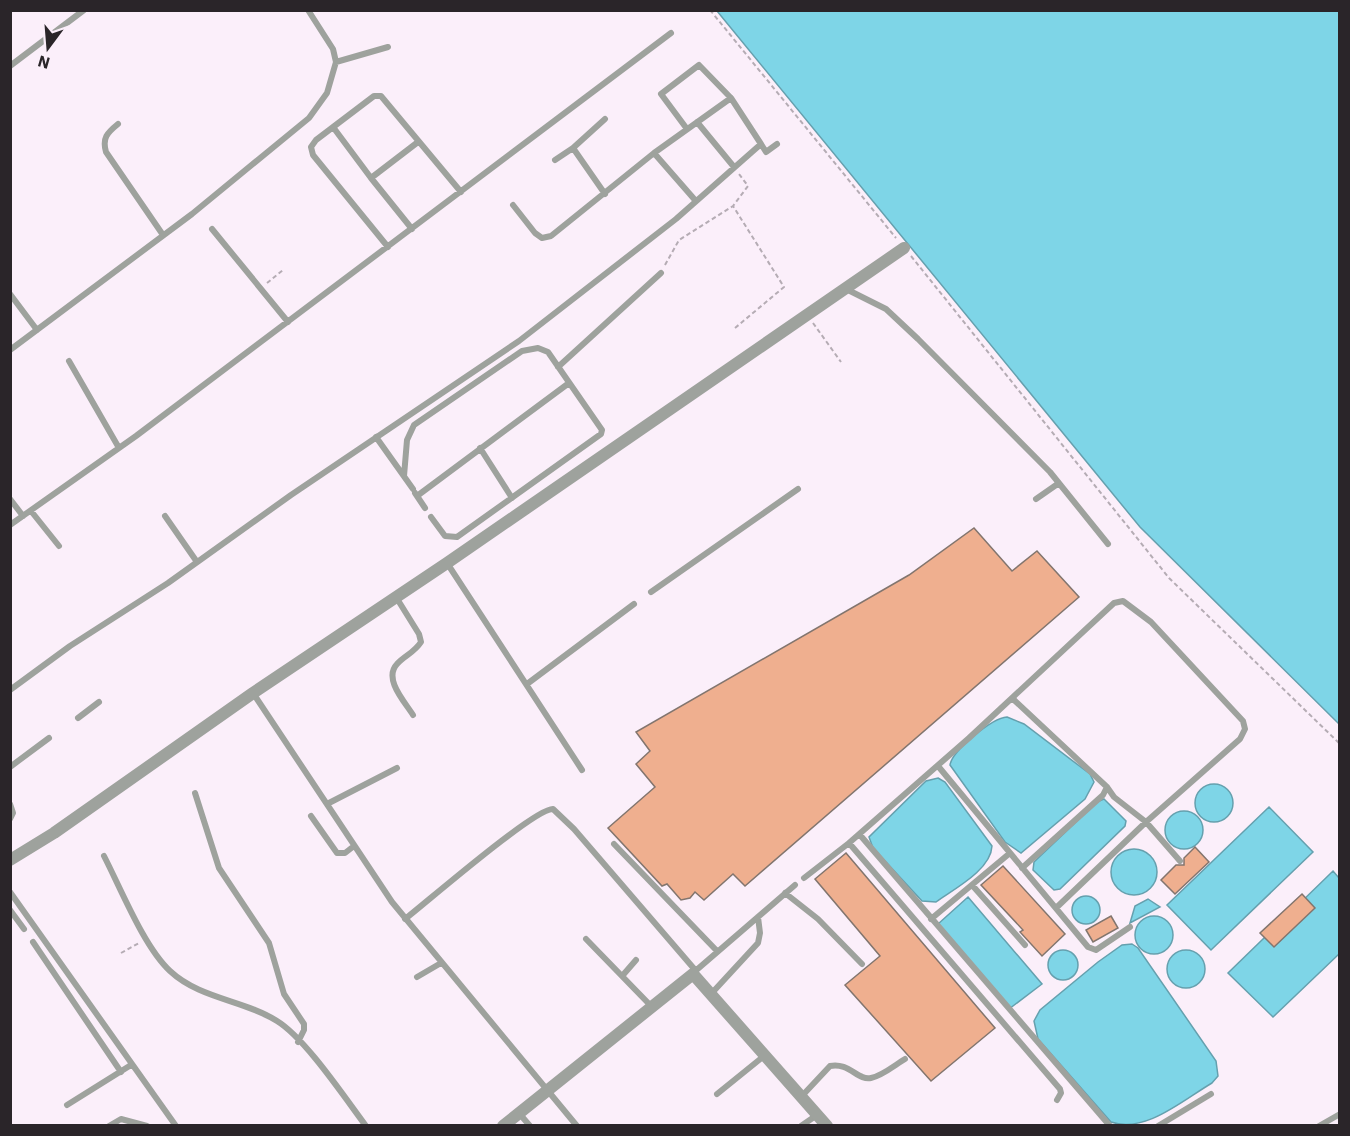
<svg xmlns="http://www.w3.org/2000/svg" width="1350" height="1136" font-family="'IBM Plex Sans',sans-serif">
	<rect width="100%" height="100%" fill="#fbeffa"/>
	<path fill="#7ed5e7" stroke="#65a0ae" stroke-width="1.5" d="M 717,11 L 1339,11 L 1339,724 L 1140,527 Z
		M 1007,717 L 1024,724 L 1090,774 L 1094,782 L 1085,799 L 1021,853 L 1005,842 L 950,765 C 952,751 992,718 1007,717 Z
		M 938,778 L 945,782 L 992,846 C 991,870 954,889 936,902 L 922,901 L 873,848 L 869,837 L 926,781 Z
		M1195 803a19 19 0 1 1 38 0a19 19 0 1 1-38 0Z
		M 1104,799 L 1126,821 L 1125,826 L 1060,889 L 1054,890 L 1033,870 L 1034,862 L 1097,802 Z
		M 1269,807 L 1313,852 L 1211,950 L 1167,905 Z
		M1165 830a19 19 0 1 1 38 0a19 19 0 1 1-38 0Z
		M1111 872a23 23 0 1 1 46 0a23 23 0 1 1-46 0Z
		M 1333,871 L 1339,878 L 1339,954 L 1273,1017 L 1228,973 Z
		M1072 910a14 14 0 1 1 28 0a14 14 0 1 1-28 0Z
		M 968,897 L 1042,984 L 1009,1009 L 938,924 Z
		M 1148,899 L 1160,907 L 1130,923 L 1135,906 Z
		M1135 935a19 19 0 1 1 38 0a19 19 0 1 1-38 0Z
		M 1132,944 L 1138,948 L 1216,1061 L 1218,1076 L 1212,1083 C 1183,1100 1145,1134 1111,1122 L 1038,1039 L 1034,1021 L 1040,1010 L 1098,962 L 1122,945 Z
		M1048 965a15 15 0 1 1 30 0a15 15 0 1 1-30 0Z
		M1167 969a19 19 0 1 1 38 0a19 19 0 1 1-38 0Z"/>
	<path fill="#efaf8f" stroke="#82756e" stroke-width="1.5" d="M 974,528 L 1012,571 L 1037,551 L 1079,597 L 745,886 L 733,874 L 704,900 L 695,892 L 690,898 L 681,900 L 667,884 L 662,886 L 608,828 L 655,787 L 636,764 L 650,751 L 636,732 L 909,575 Z
		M 1195,847 L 1209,862 L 1175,894 L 1161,880 L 1176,865 L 1184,865 L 1184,858 Z
		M 846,853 L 995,1028 L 931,1081 L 845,985 L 880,956 L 815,879 Z
		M 1003,866 L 1065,934 L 1042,956 L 1020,932 L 1023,930 L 981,885 Z
		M 1302,894 L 1315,908 L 1274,947 L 1260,933 Z
		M 1111,916 L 1118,928 L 1093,942 L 1086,930 Z"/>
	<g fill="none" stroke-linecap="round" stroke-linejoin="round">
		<path stroke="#b5acb4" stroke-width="2" stroke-dasharray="4.5 3" stroke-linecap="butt" d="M 710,10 L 896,238
			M 911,256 L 1169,578 L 1340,744
			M 665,265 L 679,240 L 733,206
			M 267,283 L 283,270
			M 813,323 L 841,362
			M 735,328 L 784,287 L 733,206 L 748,186 L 739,174
			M 121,953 L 139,943"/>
		<path stroke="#9ea29d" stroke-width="6" d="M 336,62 L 388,47
			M 10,66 L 84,10
			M 697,122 L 734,167
			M 118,124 C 107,133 102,138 106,152 L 163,235
			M 333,127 L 371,178 L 418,142
			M 687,129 L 661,94 L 699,65 L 731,98 L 761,144
			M 654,153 L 695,200
			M 555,160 L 573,148
			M 371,178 L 412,229
			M 605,194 L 573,148 L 605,119
			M 513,205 L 535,233 L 542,238 L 551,236 L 654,153 L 731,98
			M 212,229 L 288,322
			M 388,247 L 313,155 L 311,147 L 316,140 L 374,96 L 381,96 L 461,192
			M 844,288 L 886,309 L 918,339 L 1050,472 L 1108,544
			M 10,294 L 37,330
			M 10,350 L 192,214 L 309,118 L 327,93 L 336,62 L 333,49 L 308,10
			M 69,361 L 119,448
			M 558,367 L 661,273
			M 376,437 L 413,489
			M 480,448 L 512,498
			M 404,476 L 407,440 L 414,425 L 522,351 L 538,348 L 548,352 L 602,430 L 601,434 L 457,537 L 445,536 L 431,517
			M 415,493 L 425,508
			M 417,496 L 569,383
			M 10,499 L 23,516
			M 1036,499 L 1059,483
			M 31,511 L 59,546
			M 165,516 L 197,562
			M 10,525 L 136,436 L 671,33
			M 447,563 L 582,770
			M 651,592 L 798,489
			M 396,597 L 419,634 L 421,642 C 414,653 405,655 397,664 C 383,679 405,702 413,715
			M 527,684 L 634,604
			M 10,690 L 70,646 L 168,583 L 291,495 L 519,341 L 676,219 L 761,144 L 766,152 L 777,144
			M 253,693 L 392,902 L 577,1126
			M 1012,698 L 1107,787
			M 78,718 L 99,702
			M 938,766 L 1088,947 L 1096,950 L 1130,927
			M 10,767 L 49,738
			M 195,793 L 219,868 L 269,943 L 284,994 L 304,1024 L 304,1030 L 298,1042
			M 10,804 L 13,813 L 10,819
			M 327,804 L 397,768
			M 311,816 L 337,853 L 345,853 L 354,846
			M 860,835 L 1110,1126
			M 849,843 L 969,738 L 1114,603 L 1123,601 L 1151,622 L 1243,721 L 1245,729 L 1240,739 L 1146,822 L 1056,908
			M 614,844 L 717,951
			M 104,856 C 121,889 144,947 170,971 C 200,999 244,1000 277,1021 C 305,1038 345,1098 366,1126
			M 1022,868 L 1103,795 L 1107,787 L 1114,797 L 1146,822 L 1180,861
			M 804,878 L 849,843 L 1060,1089 L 1061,1093 L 1057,1100
			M 972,885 L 1025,945
			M 10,892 L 176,1126
			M 785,893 L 818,919 L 862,964
			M 10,910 L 24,929
			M 405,919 C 427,902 535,808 553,809 L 574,829 L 696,971
			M 931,919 L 1010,853
			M 586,939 L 652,1007
			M 33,942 L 121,1072
			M 693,973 L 795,885
			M 623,975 L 636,960
			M 417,977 L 441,963
			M 711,994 L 758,943 L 760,933 L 758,917
			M 717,1094 L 764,1056
			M 801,1097 L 830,1066 C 849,1062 858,1081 871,1078 C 882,1076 895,1065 905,1059
			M 67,1105 L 131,1065
			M 518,1112 L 530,1126
			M 109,1126 L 121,1119 L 147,1126
			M 801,1126 L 817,1115
			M 1158,1126 L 1211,1094
			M 1319,1126 L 1340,1114"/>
		<path stroke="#9ea29d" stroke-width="12" d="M 10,860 L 54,833 L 253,693 L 447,563 L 904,248
			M 503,1126 L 693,974 L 827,1126"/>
	</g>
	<rect width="1350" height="1136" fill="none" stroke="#2a2529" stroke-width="24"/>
	<g transform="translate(48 48) rotate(196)" stroke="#fbeffa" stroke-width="4.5" paint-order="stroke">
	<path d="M0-4.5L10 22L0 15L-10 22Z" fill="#2a2529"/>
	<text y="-9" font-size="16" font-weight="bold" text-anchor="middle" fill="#2a2529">N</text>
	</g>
</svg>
